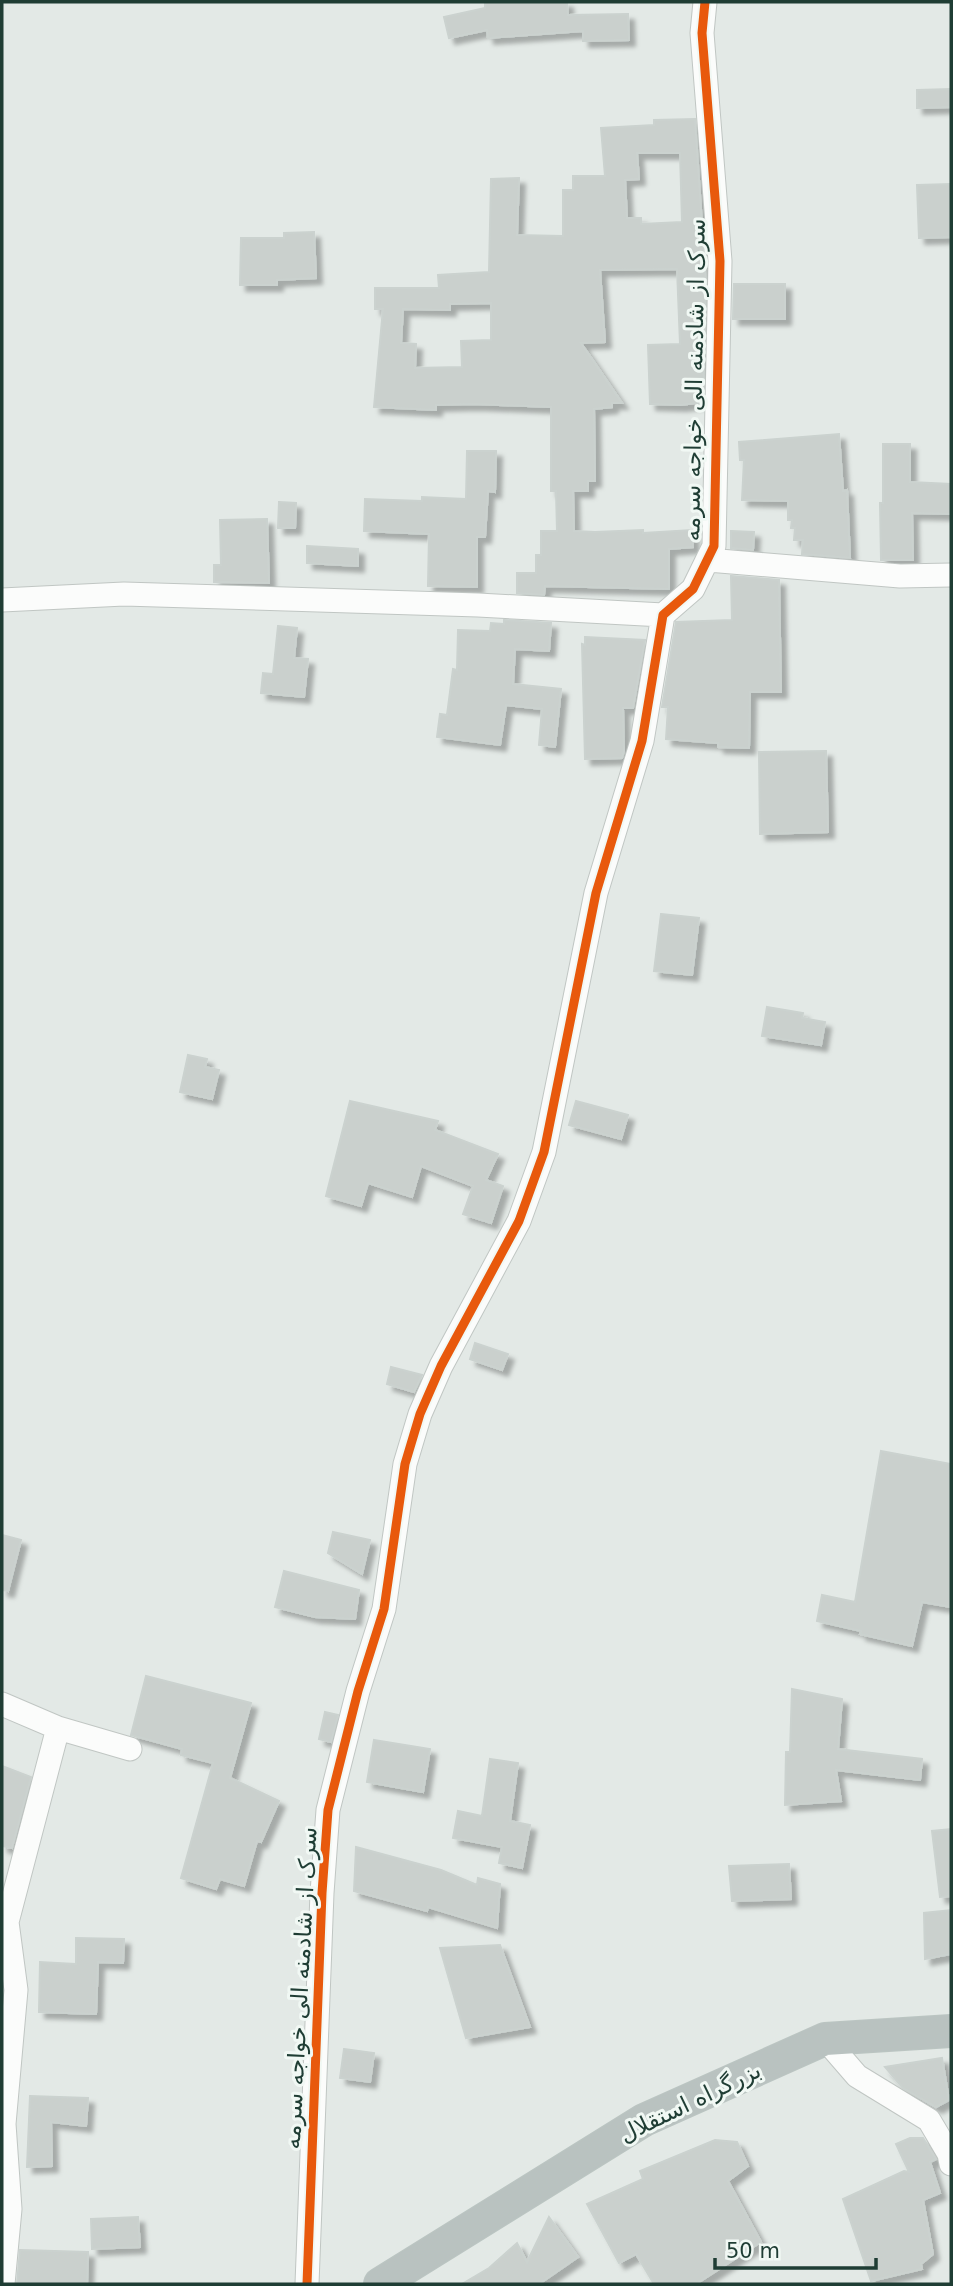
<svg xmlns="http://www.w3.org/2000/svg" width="953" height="2286" font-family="'DejaVu Sans','Noto Sans Arabic',sans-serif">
	<defs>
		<filter id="shadow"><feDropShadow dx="6" dy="6" stdDeviation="2" flood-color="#0004"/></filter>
	</defs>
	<rect width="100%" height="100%" fill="#e3e9e6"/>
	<path fill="#cad0cd" stroke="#cbd2cf" stroke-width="2" fill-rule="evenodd" filter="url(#shadow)" d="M 485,2 L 567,2 L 568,15 L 628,14 L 629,40 L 583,41 L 583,31 L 488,38 L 487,30 L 449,38 L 444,17 L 485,8 Z
		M 951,89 L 951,107 L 917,108 L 917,90 Z
		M 695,119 L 706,284 L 703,402 L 681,405 L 650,404 L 648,345 L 680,344 L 677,269 L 600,270 L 605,342 L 581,343 L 622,403 L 612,403 L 612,407 L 594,409 L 595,481 L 588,481 L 588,491 L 573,491 L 574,531 L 595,532 L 643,530 L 643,533 L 692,530 L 693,547 L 669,549 L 669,589 L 545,586 L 544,595 L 517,593 L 517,573 L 536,573 L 536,555 L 541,555 L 541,531 L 557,531 L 556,491 L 551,491 L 551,407 L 473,404 L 436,405 L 436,410 L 374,407 L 383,309 L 375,309 L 375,288 L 439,288 L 438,275 L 489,272 L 491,179 L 519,178 L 517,235 L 563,236 L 563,190 L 573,190 L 573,176 L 605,176 L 601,128 L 654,125 L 654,120 ZM 637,153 L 680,153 L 682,222 L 641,224 L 641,218 L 627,218 L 625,180 L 639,179 ZM 491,303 L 491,340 L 461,341 L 462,367 L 415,368 L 416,344 L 401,343 L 403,309 L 450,310 L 450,304 Z
		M 951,184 L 951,237 L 919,238 L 917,185 Z
		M 314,232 L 316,278 L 277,280 L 277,285 L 240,285 L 241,238 L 284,238 L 284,233 Z
		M 734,284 L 785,284 L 785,319 L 733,319 Z
		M 839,434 L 843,491 L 847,490 L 850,558 L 802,554 L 803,540 L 794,540 L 795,528 L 791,528 L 792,520 L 788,520 L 788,501 L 742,500 L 744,460 L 740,460 L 739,442 Z
		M 883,444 L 910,444 L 910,482 L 951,484 L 951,514 L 912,513 L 913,560 L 881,560 L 880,503 L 883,503 Z
		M 467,451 L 496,451 L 495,492 L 488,491 L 485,537 L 477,537 L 477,587 L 428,586 L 429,534 L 364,531 L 365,499 L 422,501 L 422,497 L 466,499 Z
		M 279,502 L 296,503 L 295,528 L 278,528 Z
		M 267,519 L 269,583 L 214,582 L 214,565 L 221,565 L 220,520 Z
		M 731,531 L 754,532 L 753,550 L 731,548 Z
		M 307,546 L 358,549 L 358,566 L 307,563 Z
		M 731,576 L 779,580 L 781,692 L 750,692 L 749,748 L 718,747 L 718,743 L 666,739 L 668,707 L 662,707 L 676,622 L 732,620 Z
		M 504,620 L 551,623 L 549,651 L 515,649 L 513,684 L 561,689 L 555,747 L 539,745 L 542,709 L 506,705 L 500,745 L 437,737 L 440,714 L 447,715 L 453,669 L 457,670 L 458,630 L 490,631 L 491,623 L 504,624 Z
		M 278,626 L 297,628 L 294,658 L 308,659 L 304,697 L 261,693 L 263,673 L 273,674 Z
		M 585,637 L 645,640 L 633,708 L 623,708 L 624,751 L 622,758 L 585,759 L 582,644 L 585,645 Z
		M 826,751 L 828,832 L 760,834 L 759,752 Z
		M 661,914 L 699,918 L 692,975 L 654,971 Z
		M 767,1007 L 803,1013 L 802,1018 L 825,1022 L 821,1045 L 762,1036 Z
		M 188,1055 L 207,1059 L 205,1067 L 219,1070 L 212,1099 L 180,1092 Z
		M 350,1101 L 438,1121 L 435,1130 L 498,1154 L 486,1180 L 503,1186 L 491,1223 L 463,1214 L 473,1186 L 421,1166 L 412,1197 L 368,1183 L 361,1206 L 326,1196 Z
		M 576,1101 L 628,1115 L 621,1139 L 569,1125 Z
		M 475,1343 L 508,1354 L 502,1370 L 470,1359 Z
		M 391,1367 L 422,1375 L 414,1392 L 387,1384 Z
		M 881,1451 L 951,1464 L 951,1607 L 922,1602 L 912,1646 L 860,1634 L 861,1631 L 817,1621 L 822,1595 L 855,1602 Z
		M 333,1532 L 370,1540 L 362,1574 L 328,1553 Z
		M 2,1535 L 21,1540 L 8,1591 L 2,1590 Z
		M 284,1571 L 359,1590 L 355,1619 L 315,1617 L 275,1607 Z
		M 146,1676 L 251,1703 L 230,1778 L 279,1801 L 261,1842 L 257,1841 L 244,1886 L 220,1879 L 216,1889 L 181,1878 L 213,1763 L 181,1755 L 182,1749 L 131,1735 Z
		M 792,1689 L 842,1699 L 838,1749 L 922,1759 L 920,1780 L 836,1770 L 841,1801 L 785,1805 L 786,1752 L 790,1752 Z
		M 325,1712 L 338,1715 L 331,1742 L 319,1739 Z
		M 374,1740 L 430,1749 L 423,1792 L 367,1782 Z
		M 490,1759 L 518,1763 L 510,1821 L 530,1825 L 522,1868 L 499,1863 L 502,1847 L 453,1838 L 458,1811 L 482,1816 Z
		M 2,1766 L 31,1777 L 12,1848 L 2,1846 Z
		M 951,1829 L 951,1896 L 940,1897 L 932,1831 Z
		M 356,1847 L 441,1870 L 477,1885 L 478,1878 L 500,1884 L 497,1928 L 428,1907 L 427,1911 L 354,1891 Z
		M 789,1864 L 791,1899 L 732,1901 L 729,1866 Z
		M 951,1910 L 951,1954 L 925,1959 L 924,1913 Z
		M 76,1938 L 124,1939 L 123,1963 L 98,1962 L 96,2014 L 39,2012 L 40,1962 L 76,1964 Z
		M 500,1945 L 530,2027 L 466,2038 L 440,1948 Z
		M 344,2049 L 374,2053 L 370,2082 L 340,2078 Z
		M 942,2058 L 949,2100 L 936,2107 L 903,2088 L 885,2067 Z
		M 30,2096 L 88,2098 L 86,2126 L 51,2122 L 52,2166 L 27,2167 Z
		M 910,2138 L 923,2138 L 936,2159 L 930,2162 L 940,2193 L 923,2200 L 933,2254 L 921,2264 L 922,2269 L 871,2281 L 843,2199 L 904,2171 L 909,2172 L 896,2144 Z
		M 715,2140 L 737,2142 L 748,2166 L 728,2181 L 761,2242 L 696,2284 L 654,2284 L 636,2254 L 619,2263 L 587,2204 L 643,2179 L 640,2171 Z
		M 138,2217 L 140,2247 L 92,2249 L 91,2219 Z
		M 549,2217 L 578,2257 L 539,2284 L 462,2284 L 489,2268 L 517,2243 L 527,2262 Z
		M 20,2250 L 88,2252 L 87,2284 L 17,2284 Z"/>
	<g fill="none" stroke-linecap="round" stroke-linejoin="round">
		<g stroke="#c0c6c3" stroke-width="25">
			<path id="minor" d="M 708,560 L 900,576 L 951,575
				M 2,600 L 124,594 L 478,605 L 663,615
				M 2,1704 L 58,1728 L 130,1749
				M 825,2039 L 857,2076 L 929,2120 L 949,2154 L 951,2164
				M 3,2284 L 10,2209 L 4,2124 L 16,1990 L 7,1922 L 58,1728
				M 307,2284 L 322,1893 L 328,1810 L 358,1691 L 384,1609 L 405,1464 L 420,1414 L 441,1366 L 519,1221 L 544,1152 L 596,893 L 642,741 L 663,615 L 693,589 L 714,546 L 720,261 L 702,33 L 705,2"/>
		</g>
		<g stroke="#bbc5c2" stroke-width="34">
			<path id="highway" d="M 380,2284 L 644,2120 L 825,2039 L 951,2031"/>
		</g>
		<use href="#minor" stroke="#fbfcfb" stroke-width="23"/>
		<use href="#highway" stroke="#b9c2c0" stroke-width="32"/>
		<g stroke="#f1f8f4" stroke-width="13">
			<path id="cycleway" d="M 307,2284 L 322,1893 L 328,1810 L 358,1691 L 384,1609 L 405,1464 L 420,1414 L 441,1366 L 519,1221 L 544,1152 L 596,893 L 642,741 L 663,615 L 693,589 L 714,546 L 720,261 L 702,33 L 705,2"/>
		</g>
		<use href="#cycleway" stroke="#e8590c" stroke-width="9"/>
	</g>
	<g text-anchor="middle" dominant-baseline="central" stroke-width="6" stroke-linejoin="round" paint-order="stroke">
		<g font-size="23" fill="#1f3d34" stroke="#f1f8f4">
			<text transform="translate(694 380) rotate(-89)">سرک از شادمنه الی خواجه سرمه</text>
			<text transform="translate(300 1988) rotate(-87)">سرک از شادمنه الی خواجه سرمه</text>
			<text transform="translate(690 2102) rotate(-26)">بزرگراه استقلال</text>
		</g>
	</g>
	<rect width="953" height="2286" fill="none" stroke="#1f3d34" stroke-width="7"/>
	<path d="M715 2258v10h161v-10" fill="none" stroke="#1f3d34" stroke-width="3.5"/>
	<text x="726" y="2258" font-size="21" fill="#1f3d34" stroke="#f1f8f4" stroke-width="5" paint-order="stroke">50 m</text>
</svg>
